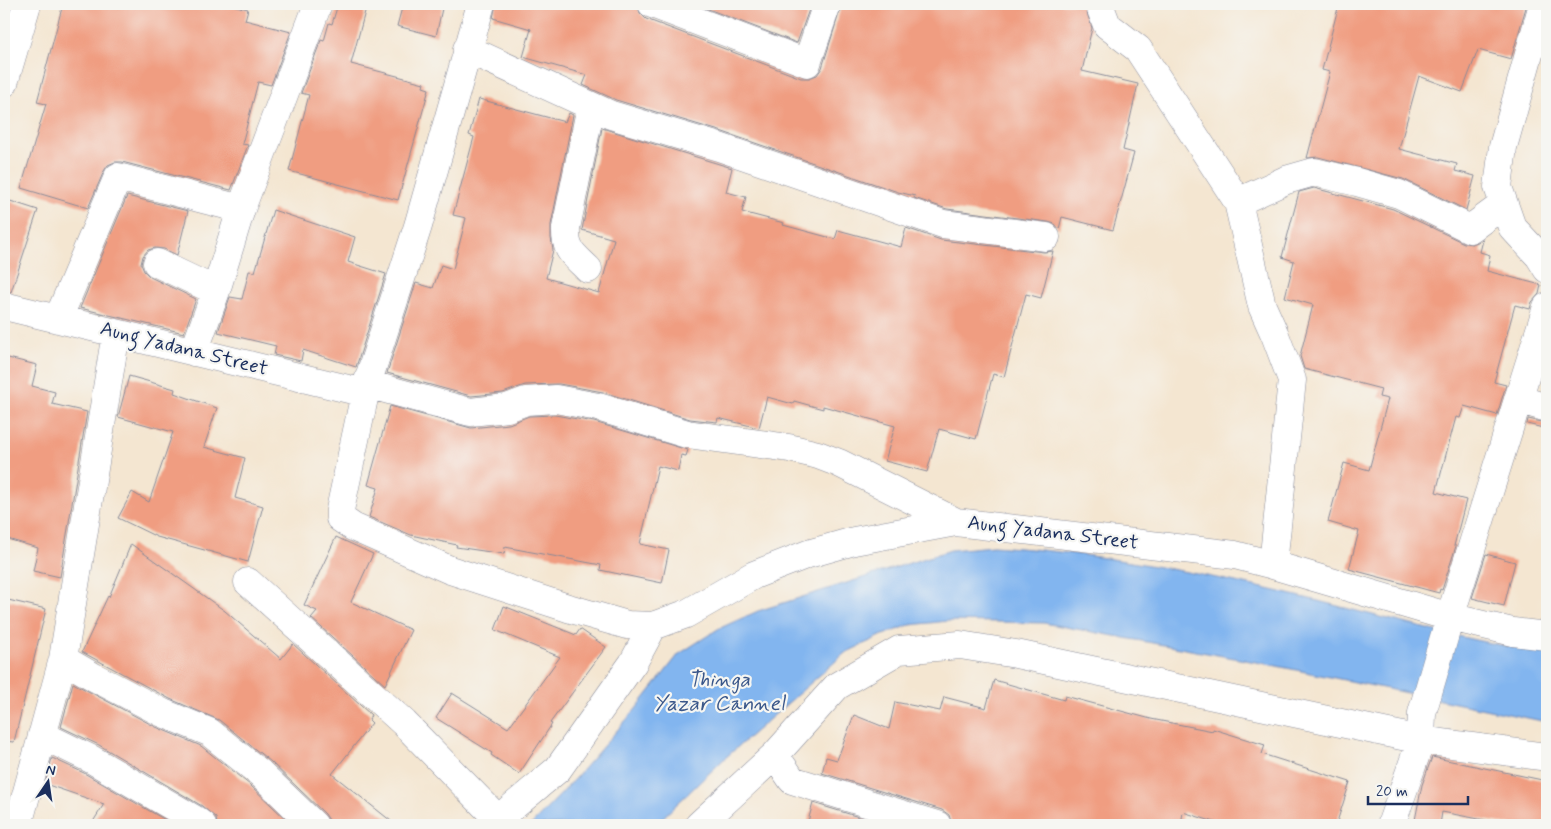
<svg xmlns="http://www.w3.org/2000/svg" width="1551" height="829" font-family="Mynerve,sans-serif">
	<rect width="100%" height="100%" fill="#f6f6f2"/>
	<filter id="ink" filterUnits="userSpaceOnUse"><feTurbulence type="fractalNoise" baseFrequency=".02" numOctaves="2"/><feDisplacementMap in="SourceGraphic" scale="10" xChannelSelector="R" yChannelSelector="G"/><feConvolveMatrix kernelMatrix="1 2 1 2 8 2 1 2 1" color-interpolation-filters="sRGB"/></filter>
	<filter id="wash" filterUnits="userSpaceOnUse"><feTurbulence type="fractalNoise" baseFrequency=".0096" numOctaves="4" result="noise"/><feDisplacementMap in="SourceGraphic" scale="20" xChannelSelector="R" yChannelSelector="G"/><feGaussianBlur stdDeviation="1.12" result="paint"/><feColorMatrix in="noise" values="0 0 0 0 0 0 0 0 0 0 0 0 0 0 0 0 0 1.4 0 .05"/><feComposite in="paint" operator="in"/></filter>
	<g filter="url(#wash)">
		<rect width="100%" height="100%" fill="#f4e6d1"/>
		<path fill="#82b5ef" stroke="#4e72a6" d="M 993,546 C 1103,553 1211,575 1318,601 C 1357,611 1396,621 1435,631 C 1472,639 1509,649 1547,650 L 1547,722 L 1272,665 L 1044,623 L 948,621 L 910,625 L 883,635 L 845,653 L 724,759 L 655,825 L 531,825 L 563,792 L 635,710 L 679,654 L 718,629 L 758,611 L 951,550 Z"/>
		<g id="blocks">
			<path fill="#f09d81" d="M 63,4 L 228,4 L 248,9 L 245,20 L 291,32 L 271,85 L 258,82 L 242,144 L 248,145 L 231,190 L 122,162 L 115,162 L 108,165 L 104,171 L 88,208 L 21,188 L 46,104 L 37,102 Z
				M 338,4 L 367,4 L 351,64 L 424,83 L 423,87 L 429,89 L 398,200 L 289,171 L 309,95 L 301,93 L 321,40 L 324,41 L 329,23 L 332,24 Z
				M 403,4 L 443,4 L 436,36 L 397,26 Z
				M 496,4 L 637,4 L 640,13 L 646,19 L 801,78 L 809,78 L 817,75 L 822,68 L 842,4 L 1084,4 L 1092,28 L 1082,71 L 1138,84 L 1123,150 L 1134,153 L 1113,230 L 1062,217 L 1059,229 L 1055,224 L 1048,222 L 947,209 L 914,198 L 915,196 L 898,192 L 723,132 L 616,100 L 583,85 L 587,75 L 523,57 L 531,29 L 493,18 Z
				M 695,4 L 811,4 L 797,43 Z
				M 1339,4 L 1527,4 L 1511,59 L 1478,50 L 1462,92 L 1419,76 L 1399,149 L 1457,164 L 1455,171 L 1475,176 L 1466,210 L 1403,179 L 1318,157 L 1307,158 L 1330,72 L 1322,70 Z
				M 479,99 L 565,122 L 569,113 L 573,115 L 551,225 L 551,238 L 553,250 L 546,278 L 599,293 L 614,239 L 582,230 L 602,128 L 732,168 L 726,192 L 746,197 L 742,212 L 784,223 L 783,225 L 835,239 L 838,230 L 901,247 L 906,228 L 941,240 L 1044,252 L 1053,251 L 1041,298 L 1026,294 L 1004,377 L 993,374 L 976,439 L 939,429 L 927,472 L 885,461 L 895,426 L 823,406 L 823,409 L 794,401 L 793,404 L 767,397 L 759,428 L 718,418 L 717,422 L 690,419 L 603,392 L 559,384 L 525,385 L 503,393 L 471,396 L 387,373 L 416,283 L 433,288 L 441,265 L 453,269 L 466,218 L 453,215 L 474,137 L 469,135 Z
				M 1314,188 L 1393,209 L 1464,243 L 1472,244 L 1483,240 L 1480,252 L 1490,255 L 1487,271 L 1541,285 L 1539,294 L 1532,302 L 1530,309 L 1515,305 L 1494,382 L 1506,385 L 1497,415 L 1464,406 L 1460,418 L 1456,417 L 1436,492 L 1466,500 L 1454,546 L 1456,546 L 1442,590 L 1440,589 L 1439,593 L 1349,569 L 1359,531 L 1328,522 L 1344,463 L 1369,470 L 1388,399 L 1379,397 L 1381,389 L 1304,369 L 1300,356 L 1313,305 L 1285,297 L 1294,261 L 1282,257 L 1299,192 Z
				M 127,196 L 188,211 L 177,255 L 164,249 L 155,248 L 148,250 L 143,256 L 141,264 L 144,271 L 150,277 L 196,299 L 184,333 L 80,308 Z
				M 4,199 L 38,210 L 11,292 L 4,291 Z
				M 273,210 L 355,237 L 348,262 L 386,274 L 356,367 L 303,350 L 301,361 L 274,355 L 276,346 L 218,332 L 230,297 L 242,299 L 249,271 L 255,272 Z
				M 4,357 L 37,365 L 32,386 L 55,392 L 52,404 L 87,412 L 60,577 L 33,571 L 38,548 L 4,538 Z
				M 129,376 L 175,389 L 174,393 L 217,408 L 204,447 L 245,458 L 235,498 L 263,506 L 248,562 L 157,537 L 118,518 L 132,492 L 149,502 L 173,432 L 118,417 Z
				M 390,406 L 471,428 L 509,424 L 529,416 L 555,415 L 594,422 L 688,450 L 686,456 L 681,455 L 678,471 L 658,466 L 640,544 L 669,550 L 662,583 L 600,570 L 601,565 L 505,547 L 504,554 L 456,547 L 457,545 L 411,535 L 369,517 L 378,488 L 368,485 Z
				M 1528,419 L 1547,423 L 1547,429 L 1527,424 Z
				M 336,537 L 373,554 L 351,602 L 411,630 L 385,685 L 311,618 L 317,611 L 304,605 Z
				M 131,544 L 225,611 L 281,659 L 293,644 L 371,715 L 369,720 L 372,723 L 332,774 L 396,825 L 329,825 L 329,820 L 325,814 L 271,762 L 219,720 L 170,699 L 82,652 L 108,596 L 109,597 Z
				M 1486,554 L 1515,562 L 1504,606 L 1472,598 Z
				M 4,599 L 46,609 L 14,742 L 4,741 Z
				M 504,606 L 576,635 L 580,629 L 606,647 L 550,723 L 552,724 L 519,774 L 491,755 L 492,753 L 436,718 L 452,693 L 508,728 L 560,657 L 495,630 Z
				M 994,680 L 1064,700 L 1065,696 L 1151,719 L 1213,731 L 1213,729 L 1265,745 L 1262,754 L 1350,782 L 1336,825 L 1224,825 L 1183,812 L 1181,825 L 952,825 L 949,815 L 942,810 L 822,773 L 826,757 L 837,760 L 854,715 L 889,729 L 895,702 L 940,711 L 944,697 L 986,708 Z
				M 73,683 L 156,727 L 201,746 L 250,785 L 292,825 L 217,825 L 216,818 L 202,806 L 99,745 L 61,727 Z
				M 1432,757 L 1547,781 L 1547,825 L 1511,825 L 1442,812 L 1440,825 L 1414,825 L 1422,785 Z
				M 52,758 L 84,773 L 174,825 L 91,825 L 104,804 L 45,784 Z
				M 813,803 L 885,825 L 807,825 Z"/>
		</g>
	</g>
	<g filter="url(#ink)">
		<use href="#blocks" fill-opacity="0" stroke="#888a98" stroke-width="1"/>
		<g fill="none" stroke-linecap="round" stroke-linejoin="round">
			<g stroke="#888a98" stroke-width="29">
				<path id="minor" d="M 481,4 L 418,226 L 367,384 L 340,510 L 340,518 L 353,527 L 450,570 L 568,608 L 627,625 L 653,626 L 686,614 L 754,575 L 808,554 L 854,541 L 956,522
					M 652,4 L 807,63 L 827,4
					M 1099,4 L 1107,25 L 1138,49 L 1238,202 L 1262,306 L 1275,335 L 1292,380 L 1273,565
					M 1543,4 L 1503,147 L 1498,187 L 1512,227 L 1539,256 L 1547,269
					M 467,49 L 611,115 L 719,147 L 943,224 L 1046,237
					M 4,83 L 27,4
					M 1238,202 L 1286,180 L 1314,172 L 1357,182 L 1399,194 L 1470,229 L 1504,204
					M 157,263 L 216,291
					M 588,269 C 573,254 565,251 566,228 L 591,106
					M 4,306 L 365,393
					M 1547,307 L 1450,617 L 1513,632 L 1547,636
					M 58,319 L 118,177 L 241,209
					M 194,352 L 216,291 L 241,209 L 318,4
					M 367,384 L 470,412 L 507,408 L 526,401 L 556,399 L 598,407 L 687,434 L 789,448 L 818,455 L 839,463 L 956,522 L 1235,555 L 1273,565 L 1450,617 L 1422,713 L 1421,740 L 1391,825
					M 1518,399 L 1547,408
					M 248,582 L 404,723 L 497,818
					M 63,659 L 94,677 L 163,713 L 209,732 L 260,773 L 314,825
					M 42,735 L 91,759 L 194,819 L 202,825
					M 775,755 L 792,780 L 937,825
					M 18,825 L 63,659 L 116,333
					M 491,825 L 558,769 L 633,663 L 653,626
					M 699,825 L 775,755 L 837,686 L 899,650 L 960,645 L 1016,654 L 1421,740 L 1547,757"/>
			</g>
			<use href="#minor" stroke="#fff" stroke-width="28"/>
		</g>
	</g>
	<g text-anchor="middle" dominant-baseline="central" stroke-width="4.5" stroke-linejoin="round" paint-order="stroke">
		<g font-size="20" fill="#1b2f5e" stroke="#f6f6f2">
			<text transform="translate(184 349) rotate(14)">Aung Yadana Street</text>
			<text transform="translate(1053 533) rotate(7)">Aung Yadana Street</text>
		</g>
		<g font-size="21" font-style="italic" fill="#3a578a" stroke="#f6f6f2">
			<text x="719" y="680">Thinga<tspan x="719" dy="24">Yazar Cannel</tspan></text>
		</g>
	</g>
	<rect width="1551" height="829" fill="none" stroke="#f6f6f2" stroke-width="20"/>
	<g transform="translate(48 782) rotate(13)" stroke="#f6f6f2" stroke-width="4" paint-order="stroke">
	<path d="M0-4L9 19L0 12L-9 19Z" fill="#1b2f5e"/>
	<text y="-8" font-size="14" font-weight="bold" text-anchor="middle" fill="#1b2f5e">N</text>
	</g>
	<path d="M1368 796v8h100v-8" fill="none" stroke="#1b2f5e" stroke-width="2.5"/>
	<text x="1376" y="796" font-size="15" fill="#1b2f5e" stroke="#f6f6f2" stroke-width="4" paint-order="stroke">20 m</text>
</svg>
